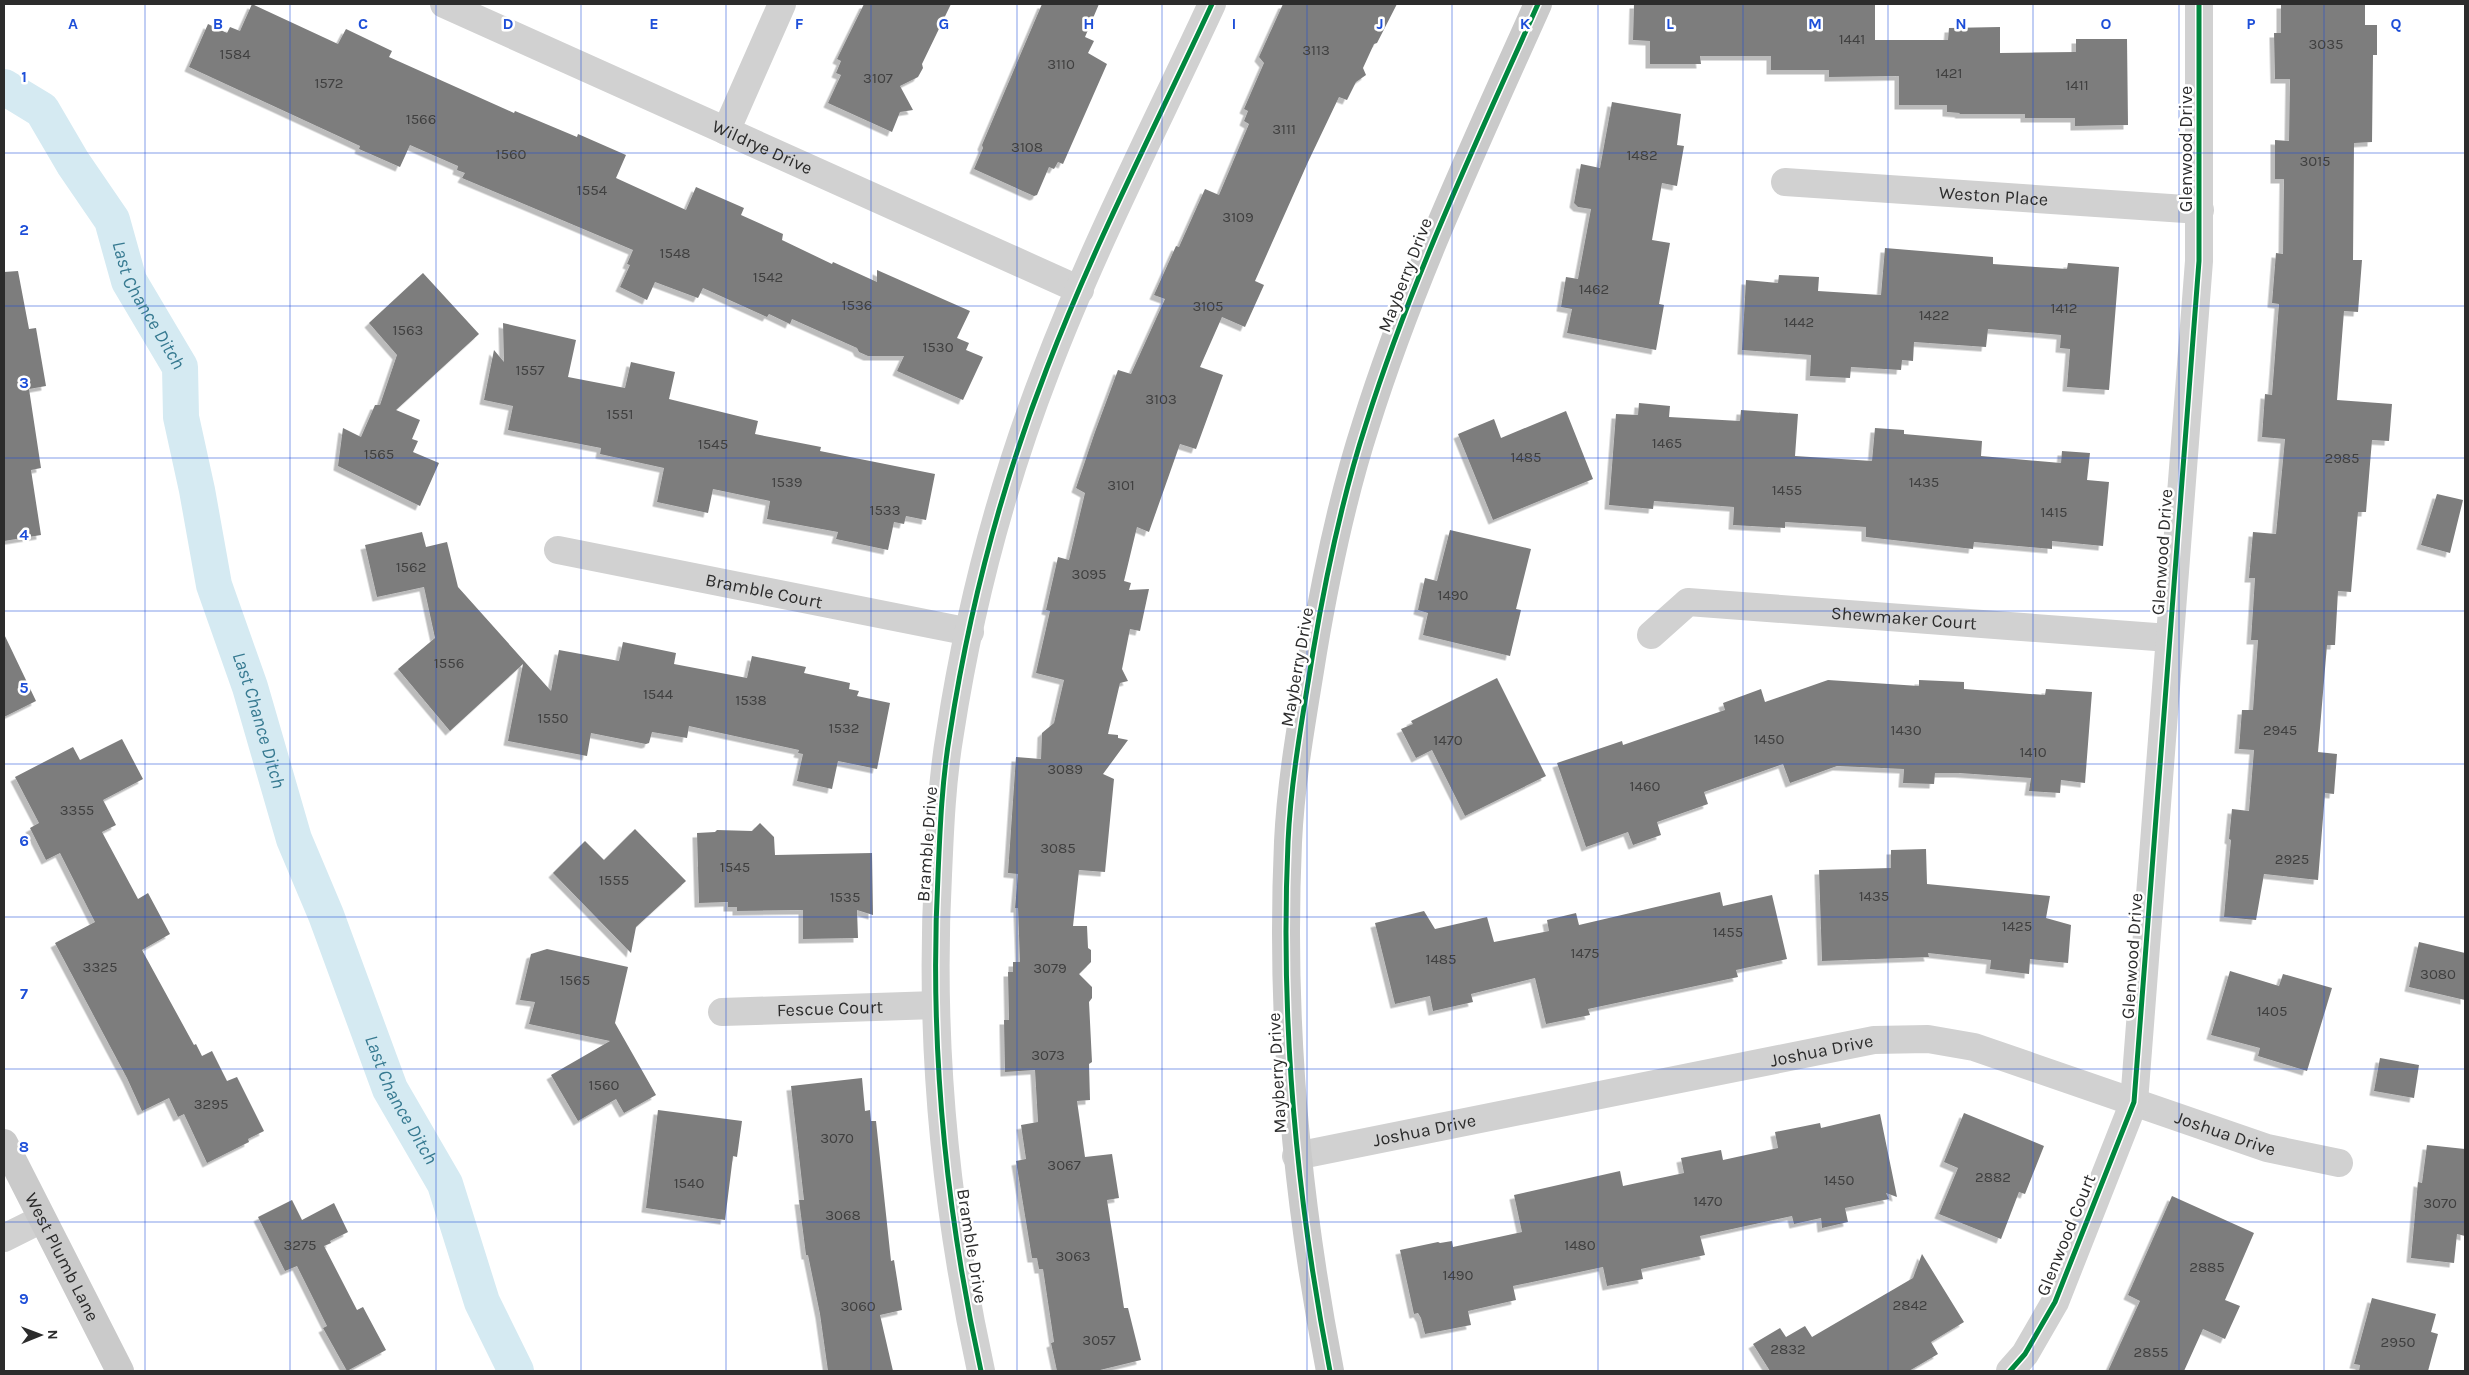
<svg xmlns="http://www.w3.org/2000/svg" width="2469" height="1375" font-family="Karla,sans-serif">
	<defs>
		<filter id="shadow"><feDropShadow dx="-4.5" dy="4.5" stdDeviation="0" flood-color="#0004"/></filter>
	</defs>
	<rect width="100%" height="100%" fill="#fff"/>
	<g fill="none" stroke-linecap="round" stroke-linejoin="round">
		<path stroke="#d5eaf2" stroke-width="36" id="s1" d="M 4,87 L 42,110 L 73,163 L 112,220 L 129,281 L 180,367 L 181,417 L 197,490 L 214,585 L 250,687 L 294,839 L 326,915 L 390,1089 L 445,1184 L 482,1302 L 516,1371"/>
	</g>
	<path fill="#7d7d7d" filter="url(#shadow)" d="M 252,4 L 338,44 L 346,29 L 392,51 L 389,57 L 514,113 L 515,111 L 577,137 L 578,134 L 626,155 L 616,178 L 686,210 L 696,187 L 744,208 L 741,215 L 783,234 L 782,240 L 832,264 L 833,262 L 877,282 L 877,270 L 970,311 L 957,338 L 969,343 L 966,350 L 983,357 L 963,400 L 897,371 L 904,356 L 868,356 L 859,352 L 857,348 L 792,319 L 790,324 L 769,314 L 767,317 L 703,288 L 698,298 L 655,282 L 647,300 L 620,287 L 630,265 L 627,264 L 633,250 L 462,178 L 465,173 L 457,170 L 458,166 L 410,145 L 400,167 L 359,149 L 360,146 L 189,67 L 208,24 L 227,33 L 230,27 L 240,31 Z
		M 864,4 L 951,4 L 922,64 L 923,68 L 918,77 L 900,86 L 913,110 L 900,112 L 892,132 L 828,103 L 841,75 L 836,73 L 841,61 L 837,59 Z
		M 1042,4 L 1099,4 L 1085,37 L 1094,41 L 1088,53 L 1107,64 L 1063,164 L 1058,162 L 1054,169 L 1049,167 L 1037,195 L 1034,196 L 974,169 L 983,148 L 982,145 Z
		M 1283,4 L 1397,4 L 1377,43 L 1374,44 L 1363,68 L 1366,75 L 1356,82 L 1347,100 L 1339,97 L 1308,162 L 1255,281 L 1264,285 L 1245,327 L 1222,317 L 1200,367 L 1223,375 L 1196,449 L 1180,444 L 1149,532 L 1137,527 L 1124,581 L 1131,583 L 1129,590 L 1149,589 L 1140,631 L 1130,629 L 1122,669 L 1128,681 L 1120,683 L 1108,734 L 1118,735 L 1118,738 L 1128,740 L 1103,774 L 1114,779 L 1105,872 L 1079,870 L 1073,926 L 1087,926 L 1088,948 L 1091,950 L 1091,962 L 1079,974 L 1092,987 L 1092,998 L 1089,1002 L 1092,1062 L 1089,1064 L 1090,1100 L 1077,1101 L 1085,1157 L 1112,1154 L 1119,1198 L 1107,1200 L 1124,1308 L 1128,1308 L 1141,1360 L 1096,1371 L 1057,1371 L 1051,1343 L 1054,1342 L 1043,1269 L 1039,1269 L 1037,1258 L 1032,1258 L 1016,1161 L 1026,1159 L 1021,1125 L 1038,1122 L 1035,1070 L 1005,1072 L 1004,1020 L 1009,1020 L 1008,972 L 1013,972 L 1013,962 L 1020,962 L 1018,908 L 1015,908 L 1018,874 L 1008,873 L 1016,757 L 1041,759 L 1042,733 L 1054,723 L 1064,680 L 1036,673 L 1050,611 L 1046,610 L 1058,557 L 1069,560 L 1085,493 L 1076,488 L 1095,432 L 1118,370 L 1131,374 L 1165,299 L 1154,295 L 1176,246 L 1179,247 L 1205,189 L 1219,195 L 1249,124 L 1244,121 L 1248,111 L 1244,109 L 1264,63 L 1259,57 Z
		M 1634,4 L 1875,4 L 1875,40 L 1948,40 L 1949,28 L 2000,27 L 2000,53 L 2076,52 L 2076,39 L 2127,39 L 2128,125 L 2075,126 L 2075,118 L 2025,118 L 2025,114 L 1959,114 L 1960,113 L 1947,112 L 1947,105 L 1899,105 L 1899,76 L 1829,77 L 1829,70 L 1771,70 L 1771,56 L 1700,56 L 1701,64 L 1650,64 L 1650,41 L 1633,40 Z
		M 2281,4 L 2365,4 L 2365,25 L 2377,25 L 2377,55 L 2373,55 L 2372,142 L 2354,143 L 2353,260 L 2362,260 L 2358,312 L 2344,311 L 2337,400 L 2392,404 L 2389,441 L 2372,440 L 2366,512 L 2358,512 L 2351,592 L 2338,591 L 2335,645 L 2327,645 L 2318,752 L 2337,754 L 2334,794 L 2325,793 L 2318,880 L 2264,874 L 2256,920 L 2224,917 L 2231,840 L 2229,839 L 2232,809 L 2249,811 L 2254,750 L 2239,749 L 2242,710 L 2253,710 L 2258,640 L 2251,640 L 2255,578 L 2249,578 L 2253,532 L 2276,534 L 2285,439 L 2262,437 L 2265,394 L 2272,395 L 2279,304 L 2272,303 L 2276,253 L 2283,254 L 2284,179 L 2275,179 L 2275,140 L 2289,141 L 2290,79 L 2275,79 L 2274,33 L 2281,33 Z
		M 1612,102 L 1681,114 L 1677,145 L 1684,146 L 1677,186 L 1662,183 L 1652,240 L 1670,243 L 1659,304 L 1664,305 L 1656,350 L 1567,333 L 1572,309 L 1561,307 L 1566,277 L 1578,279 L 1591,209 L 1578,207 L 1574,203 L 1581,164 L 1600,168 Z
		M 1885,248 L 1993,257 L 1993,264 L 2067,269 L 2068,263 L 2119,267 L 2109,390 L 2067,387 L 2070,349 L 2060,348 L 2061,335 L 1988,329 L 1986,347 L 1914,342 L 1913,361 L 1902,360 L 1901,370 L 1851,367 L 1850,378 L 1810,376 L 1811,355 L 1742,350 L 1746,280 L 1778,283 L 1779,275 L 1819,277 L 1818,291 L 1881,295 Z
		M 18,271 L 29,329 L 36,328 L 46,386 L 29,389 L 41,468 L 31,470 L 41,535 L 4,541 L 4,272 Z
		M 423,273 L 479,334 L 396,410 L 420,420 L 412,439 L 418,441 L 413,452 L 439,463 L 420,506 L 338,466 L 343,428 L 361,437 L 375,405 L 380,405 L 397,355 L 369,323 Z
		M 503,323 L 576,340 L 568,377 L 625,388 L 631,362 L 675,372 L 669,399 L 758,421 L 755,434 L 821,447 L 820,451 L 935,474 L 926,520 L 906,516 L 904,524 L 894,522 L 888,550 L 836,539 L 838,532 L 767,519 L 770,501 L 713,489 L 708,513 L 657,502 L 664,468 L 600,454 L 601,448 L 508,430 L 513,406 L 484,400 L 494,350 L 504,362 Z
		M 1639,403 L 1670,406 L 1669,417 L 1740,421 L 1741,410 L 1798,414 L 1795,456 L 1872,461 L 1875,428 L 1904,430 L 1904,434 L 1982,441 L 1981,456 L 2061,463 L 2062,451 L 2090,453 L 2087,480 L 2109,482 L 2103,546 L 2052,541 L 2052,549 L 1974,542 L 1973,549 L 1866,537 L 1866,527 L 1785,522 L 1785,528 L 1733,525 L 1734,507 L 1654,501 L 1653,509 L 1609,505 L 1616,414 L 1638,415 Z
		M 1566,411 L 1593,479 L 1493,520 L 1458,434 L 1494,419 L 1501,438 Z
		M 2437,494 L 2463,500 L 2450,553 L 2421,545 Z
		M 1450,530 L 1531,549 L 1516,609 L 1521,610 L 1510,656 L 1423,635 L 1428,613 L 1418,610 L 1425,578 L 1437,581 Z
		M 422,532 L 426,547 L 447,542 L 458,587 L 551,691 L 559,650 L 619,661 L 623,642 L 676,653 L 674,664 L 747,678 L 752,656 L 806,667 L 804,673 L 850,683 L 849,689 L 859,691 L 857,696 L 890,703 L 877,769 L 838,761 L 832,789 L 797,781 L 803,754 L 798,753 L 799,750 L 689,726 L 687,738 L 652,732 L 649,743 L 646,744 L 591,733 L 587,756 L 508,741 L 523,664 L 450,731 L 398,669 L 435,638 L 424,587 L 377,597 L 365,545 Z
		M 4,634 L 36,701 L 4,717 Z
		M 1497,678 L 1546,776 L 1465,816 L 1432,750 L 1416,758 L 1401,729 L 1413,724 L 1411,721 Z
		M 1828,680 L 1919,686 L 1919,680 L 1964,682 L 1964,689 L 2045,695 L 2046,689 L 2092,692 L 2085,783 L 2061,780 L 2060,793 L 2029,791 L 2031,778 L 1959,773 L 1935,773 L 1934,784 L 1903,783 L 1904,769 L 1837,766 L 1790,783 L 1783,764 L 1704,792 L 1708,804 L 1657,822 L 1661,835 L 1633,845 L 1628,832 L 1586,847 L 1557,763 L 1622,741 L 1623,745 L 1725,710 L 1723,703 L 1761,689 L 1765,702 Z
		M 122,739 L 143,779 L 103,800 L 116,825 L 102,832 L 138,899 L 148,893 L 170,934 L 142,950 L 194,1045 L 196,1044 L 202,1056 L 212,1051 L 227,1081 L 237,1077 L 264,1131 L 248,1139 L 249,1142 L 207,1163 L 184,1114 L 178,1117 L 169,1098 L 142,1111 L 127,1078 L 55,943 L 95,922 L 60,853 L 46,860 L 30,828 L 39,823 L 15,777 L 73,747 L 80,760 Z
		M 760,823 L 774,837 L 775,855 L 872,853 L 873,915 L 857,910 L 858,938 L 803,939 L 803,910 L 737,911 L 737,907 L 728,907 L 728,902 L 699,903 L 697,833 L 715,832 L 717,830 L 752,831 Z
		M 635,829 L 686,881 L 636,927 L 631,953 L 553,873 L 585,841 L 604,860 Z
		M 1926,849 L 1927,884 L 2050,896 L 2046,918 L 2071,925 L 2068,963 L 2030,959 L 2029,974 L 1990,969 L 1991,960 L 1928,953 L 1929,957 L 1822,961 L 1819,870 L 1891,868 L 1891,850 Z
		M 1720,892 L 1723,906 L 1772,895 L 1787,959 L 1736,970 L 1738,977 L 1588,1009 L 1590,1015 L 1546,1024 L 1535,978 L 1471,994 L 1473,1002 L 1433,1011 L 1430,996 L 1395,1004 L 1375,923 L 1424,911 L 1435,929 L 1487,917 L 1494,942 L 1549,931 L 1547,920 L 1576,913 L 1579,925 Z
		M 2419,942 L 2465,953 L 2465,1000 L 2409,987 Z
		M 547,949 L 628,967 L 615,1023 L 656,1095 L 624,1113 L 616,1099 L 578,1121 L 551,1075 L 610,1041 L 529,1024 L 535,1002 L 520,1000 L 531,954 Z
		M 2230,971 L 2279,986 L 2283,974 L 2332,988 L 2307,1071 L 2258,1056 L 2260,1048 L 2211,1035 Z
		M 2380,1058 L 2419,1065 L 2414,1098 L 2374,1091 Z
		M 862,1078 L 865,1111 L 870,1110 L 871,1121 L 876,1121 L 891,1261 L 894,1260 L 902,1310 L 880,1315 L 893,1371 L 828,1371 L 820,1314 L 808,1255 L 806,1255 L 799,1200 L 804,1200 L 791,1086 Z
		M 658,1110 L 742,1121 L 737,1157 L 733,1156 L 725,1220 L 646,1208 Z
		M 1964,1113 L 2044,1146 L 2025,1194 L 2019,1192 L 2001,1239 L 1939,1214 L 1958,1168 L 1944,1162 Z
		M 1880,1114 L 1897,1197 L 1886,1193 L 1889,1199 L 1845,1208 L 1848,1222 L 1822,1228 L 1821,1218 L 1794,1224 L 1792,1216 L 1700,1236 L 1705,1255 L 1641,1269 L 1643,1279 L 1607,1286 L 1603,1267 L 1513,1286 L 1516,1300 L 1468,1311 L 1471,1325 L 1425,1334 L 1421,1318 L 1418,1313 L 1414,1314 L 1400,1250 L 1438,1242 L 1440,1243 L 1452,1241 L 1453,1247 L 1522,1232 L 1514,1195 L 1620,1171 L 1623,1186 L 1684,1173 L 1681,1158 L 1721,1150 L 1723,1160 L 1778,1148 L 1775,1132 L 1820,1123 L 1821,1128 Z
		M 2427,1145 L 2465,1149 L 2465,1236 L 2457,1234 L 2454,1263 L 2411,1258 L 2418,1182 L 2422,1183 Z
		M 2172,1196 L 2254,1233 L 2225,1300 L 2240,1306 L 2225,1339 L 2203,1329 L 2184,1371 L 2108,1371 L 2140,1301 L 2128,1295 Z
		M 292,1200 L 302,1220 L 334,1203 L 348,1232 L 330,1241 L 331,1243 L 324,1246 L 357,1310 L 363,1307 L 386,1350 L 347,1371 L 323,1328 L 327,1326 L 297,1266 L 285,1271 L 258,1217 Z
		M 1922,1254 L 1964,1322 L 1931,1342 L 1938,1354 L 1909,1371 L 1770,1371 L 1753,1344 L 1780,1328 L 1786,1337 L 1805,1326 L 1812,1337 L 1913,1278 Z
		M 2372,1298 L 2436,1314 L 2431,1332 L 2438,1334 L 2428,1371 L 2359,1371 L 2360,1365 L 2354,1364 Z"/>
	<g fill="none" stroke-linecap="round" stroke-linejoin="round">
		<g stroke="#d1d1d1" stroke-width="28">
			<path id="s2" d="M 444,4 L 1080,290"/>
			<path d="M 726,131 L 782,4"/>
			<path id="s3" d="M 1785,182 L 2200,210"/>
			<path id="s4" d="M 558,550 L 970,632"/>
			<path id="s5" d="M 1651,635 L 1688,602 L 2169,638"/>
			<path id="s6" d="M 722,1012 L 936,1005"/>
			<path id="s7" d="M 1296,1156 L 1874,1040 L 1928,1039 L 1974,1047 L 2267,1148 L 2339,1163"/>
			<path d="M 4,1238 L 42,1219"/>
			<path d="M 981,1371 C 945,1207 929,1044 938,875 C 940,828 942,780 950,733 C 969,610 1002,484 1047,368 C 1094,245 1157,123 1212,4"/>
			<path d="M 2010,1371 L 2025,1354 L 2055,1302 L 2134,1102 L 2199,261 L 2199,4"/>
		</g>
		<g stroke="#cacaca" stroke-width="28">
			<path id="s8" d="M 4,1143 L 120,1371"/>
			<path d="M 1330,1371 C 1296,1196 1280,1020 1288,842 C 1291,778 1303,715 1313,652 C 1326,575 1342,498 1366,424 C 1412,278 1476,143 1538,4"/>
		</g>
		<g stroke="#fff" stroke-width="8">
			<path id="cycleway" d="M 981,1371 C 945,1207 929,1044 938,875 C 940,828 942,780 950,733 C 969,610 1002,484 1047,368 C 1094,245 1157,123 1212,4
				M 1330,1371 C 1296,1196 1280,1020 1288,842 C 1291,778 1303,715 1313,652 C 1326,575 1342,498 1366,424 C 1412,278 1476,143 1538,4
				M 2010,1371 L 2025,1354 L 2055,1302 L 2134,1102 L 2199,261 L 2199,4"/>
		</g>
		<use href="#cycleway" stroke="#00873e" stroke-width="5"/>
	</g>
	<path fill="none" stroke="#1d4ed8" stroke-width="1" stroke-opacity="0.55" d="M 145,4 L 145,1371M 290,4 L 290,1371M 436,4 L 436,1371M 581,4 L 581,1371M 726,4 L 726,1371M 871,4 L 871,1371M 1017,4 L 1017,1371M 1162,4 L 1162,1371M 1307,4 L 1307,1371M 1452,4 L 1452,1371M 1598,4 L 1598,1371M 1743,4 L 1743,1371M 1888,4 L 1888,1371M 2033,4 L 2033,1371M 2179,4 L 2179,1371M 2324,4 L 2324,1371M 4,153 L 2465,153M 4,306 L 2465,306M 4,458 L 2465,458M 4,611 L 2465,611M 4,764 L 2465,764M 4,917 L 2465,917M 4,1069 L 2465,1069M 4,1222 L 2465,1222"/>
	<g text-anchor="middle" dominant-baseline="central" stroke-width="5" stroke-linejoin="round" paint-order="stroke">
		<g font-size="15" fill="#404040">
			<text x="1852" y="39">1441</text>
			<text x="2326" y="44">3035</text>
			<text x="1316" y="50">3113</text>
			<text x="235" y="54">1584</text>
			<text x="1061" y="64">3110</text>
			<text x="1949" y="73">1421</text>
			<text x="878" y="78">3107</text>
			<text x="329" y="83">1572</text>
			<text x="2077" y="85">1411</text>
			<text x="421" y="119">1566</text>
			<text x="1284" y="129">3111</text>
			<text x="1027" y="147">3108</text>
			<text x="511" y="154">1560</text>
			<text x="1642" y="155">1482</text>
			<text x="2315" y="161">3015</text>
			<text x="592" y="190">1554</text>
			<text x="1238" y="217">3109</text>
			<text x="675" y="253">1548</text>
			<text x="768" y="277">1542</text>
			<text x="1594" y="289">1462</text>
			<text x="857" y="305">1536</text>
			<text x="1208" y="306">3105</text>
			<text x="2064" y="308">1412</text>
			<text x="1934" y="315">1422</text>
			<text x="1799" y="322">1442</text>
			<text x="408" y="330">1563</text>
			<text x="938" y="347">1530</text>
			<text x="530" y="370">1557</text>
			<text x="1161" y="399">3103</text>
			<text x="620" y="414">1551</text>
			<text x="1667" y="443">1465</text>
			<text x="713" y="444">1545</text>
			<text x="379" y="454">1565</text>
			<text x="1526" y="457">1485</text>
			<text x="2342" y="458">2985</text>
			<text x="787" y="482">1539</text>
			<text x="1924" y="482">1435</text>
			<text x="1121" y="485">3101</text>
			<text x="1787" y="490">1455</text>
			<text x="885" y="510">1533</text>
			<text x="2054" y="512">1415</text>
			<text x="411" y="567">1562</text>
			<text x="1089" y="574">3095</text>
			<text x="1453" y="595">1490</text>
			<text x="449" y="663">1556</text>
			<text x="658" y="694">1544</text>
			<text x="751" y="700">1538</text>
			<text x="553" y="718">1550</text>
			<text x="844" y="728">1532</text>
			<text x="1906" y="730">1430</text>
			<text x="2280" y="730">2945</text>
			<text x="1769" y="739">1450</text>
			<text x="1448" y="740">1470</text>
			<text x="2033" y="752">1410</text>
			<text x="1065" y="769">3089</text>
			<text x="1645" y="786">1460</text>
			<text x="77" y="810">3355</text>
			<text x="1058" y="848">3085</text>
			<text x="2292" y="859">2925</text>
			<text x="735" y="867">1545</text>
			<text x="614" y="880">1555</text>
			<text x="1874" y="896">1435</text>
			<text x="845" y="897">1535</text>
			<text x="2017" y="926">1425</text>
			<text x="1728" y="932">1455</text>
			<text x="1585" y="953">1475</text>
			<text x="1441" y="959">1485</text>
			<text x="100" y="967">3325</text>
			<text x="1050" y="968">3079</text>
			<text x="2438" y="974">3080</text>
			<text x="575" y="980">1565</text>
			<text x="2272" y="1011">1405</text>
			<text x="1048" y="1055">3073</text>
			<text x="604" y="1085">1560</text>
			<text x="211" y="1104">3295</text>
			<text x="837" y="1138">3070</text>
			<text x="1064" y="1165">3067</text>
			<text x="1993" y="1177">2882</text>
			<text x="1839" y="1180">1450</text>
			<text x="689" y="1183">1540</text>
			<text x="1708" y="1201">1470</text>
			<text x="2440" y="1203">3070</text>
			<text x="843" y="1215">3068</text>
			<text x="300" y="1245">3275</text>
			<text x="1580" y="1245">1480</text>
			<text x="1073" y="1256">3063</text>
			<text x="2207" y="1267">2885</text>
			<text x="1458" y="1275">1490</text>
			<text x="1910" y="1305">2842</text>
			<text x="858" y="1306">3060</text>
			<text x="1099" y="1340">3057</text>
			<text x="2398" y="1342">2950</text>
			<text x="1788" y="1349">2832</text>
			<text x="2151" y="1352">2855</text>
		</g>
		<g font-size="18" fill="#2c2c2c" stroke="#fff">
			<text stroke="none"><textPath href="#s2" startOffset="349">Wildrye Drive</textPath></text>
			<text transform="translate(2186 149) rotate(-90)">Glenwood Drive</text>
			<text stroke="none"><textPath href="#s3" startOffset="209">Weston Place</textPath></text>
			<text transform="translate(1405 275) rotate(-69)">Mayberry Drive</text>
			<text transform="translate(2162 552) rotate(-86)">Glenwood Drive</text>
			<text stroke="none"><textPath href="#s4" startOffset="210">Bramble Court</textPath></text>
			<text stroke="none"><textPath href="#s5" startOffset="266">Shewmaker Court</textPath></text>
			<text transform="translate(1297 667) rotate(-80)">Mayberry Drive</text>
			<text transform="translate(927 844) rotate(-86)">Bramble Drive</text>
			<text transform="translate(2132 956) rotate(-86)">Glenwood Drive</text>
			<text stroke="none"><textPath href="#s6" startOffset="108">Fescue Court</textPath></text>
			<text stroke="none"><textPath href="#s7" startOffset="536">Joshua Drive</textPath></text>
			<text transform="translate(1277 1073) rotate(-93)">Mayberry Drive</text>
			<text stroke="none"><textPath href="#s7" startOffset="131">Joshua Drive</textPath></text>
			<text stroke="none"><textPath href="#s7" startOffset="956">Joshua Drive</textPath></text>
			<text transform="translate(2066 1235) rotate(-68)">Glenwood Court</text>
			<text transform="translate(972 1246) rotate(81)">Bramble Drive</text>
			<text stroke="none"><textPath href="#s8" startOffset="128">West Plumb Lane</textPath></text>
		</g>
		<g font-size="19" font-style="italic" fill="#377a91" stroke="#fff">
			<text stroke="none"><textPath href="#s1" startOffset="268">Last Chance Ditch</textPath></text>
			<text stroke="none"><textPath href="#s1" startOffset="702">Last Chance Ditch</textPath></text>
			<text stroke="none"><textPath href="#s1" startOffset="1108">Last Chance Ditch</textPath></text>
		</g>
	</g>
	<g font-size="16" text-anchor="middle" font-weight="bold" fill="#1d4ed8" stroke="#fff" stroke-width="5" stroke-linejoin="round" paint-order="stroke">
		<text x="73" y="29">A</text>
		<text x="218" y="29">B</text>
		<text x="363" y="29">C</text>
		<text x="508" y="29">D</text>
		<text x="654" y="29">E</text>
		<text x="799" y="29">F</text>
		<text x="944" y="29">G</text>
		<text x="1089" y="29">H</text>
		<text x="1234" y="29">I</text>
		<text x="1380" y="29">J</text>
		<text x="1525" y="29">K</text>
		<text x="1670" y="29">L</text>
		<text x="1815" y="29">M</text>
		<text x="1961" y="29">N</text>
		<text x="2106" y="29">O</text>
		<text x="2251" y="29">P</text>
		<text x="2396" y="29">Q</text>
		<text x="24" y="82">1</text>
		<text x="24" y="235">2</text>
		<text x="24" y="388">3</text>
		<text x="24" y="540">4</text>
		<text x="24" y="693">5</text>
		<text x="24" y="846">6</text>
		<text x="24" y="999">7</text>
		<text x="24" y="1152">8</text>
		<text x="24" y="1304">9</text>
	</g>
	<rect width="2469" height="1375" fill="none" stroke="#2c2c2c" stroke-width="10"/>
	<g transform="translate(40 1335) rotate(89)" stroke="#ffffff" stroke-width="4" paint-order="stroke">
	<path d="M0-4L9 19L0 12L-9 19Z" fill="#2c2c2c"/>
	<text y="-8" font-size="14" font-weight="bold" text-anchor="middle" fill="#2c2c2c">N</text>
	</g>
</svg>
